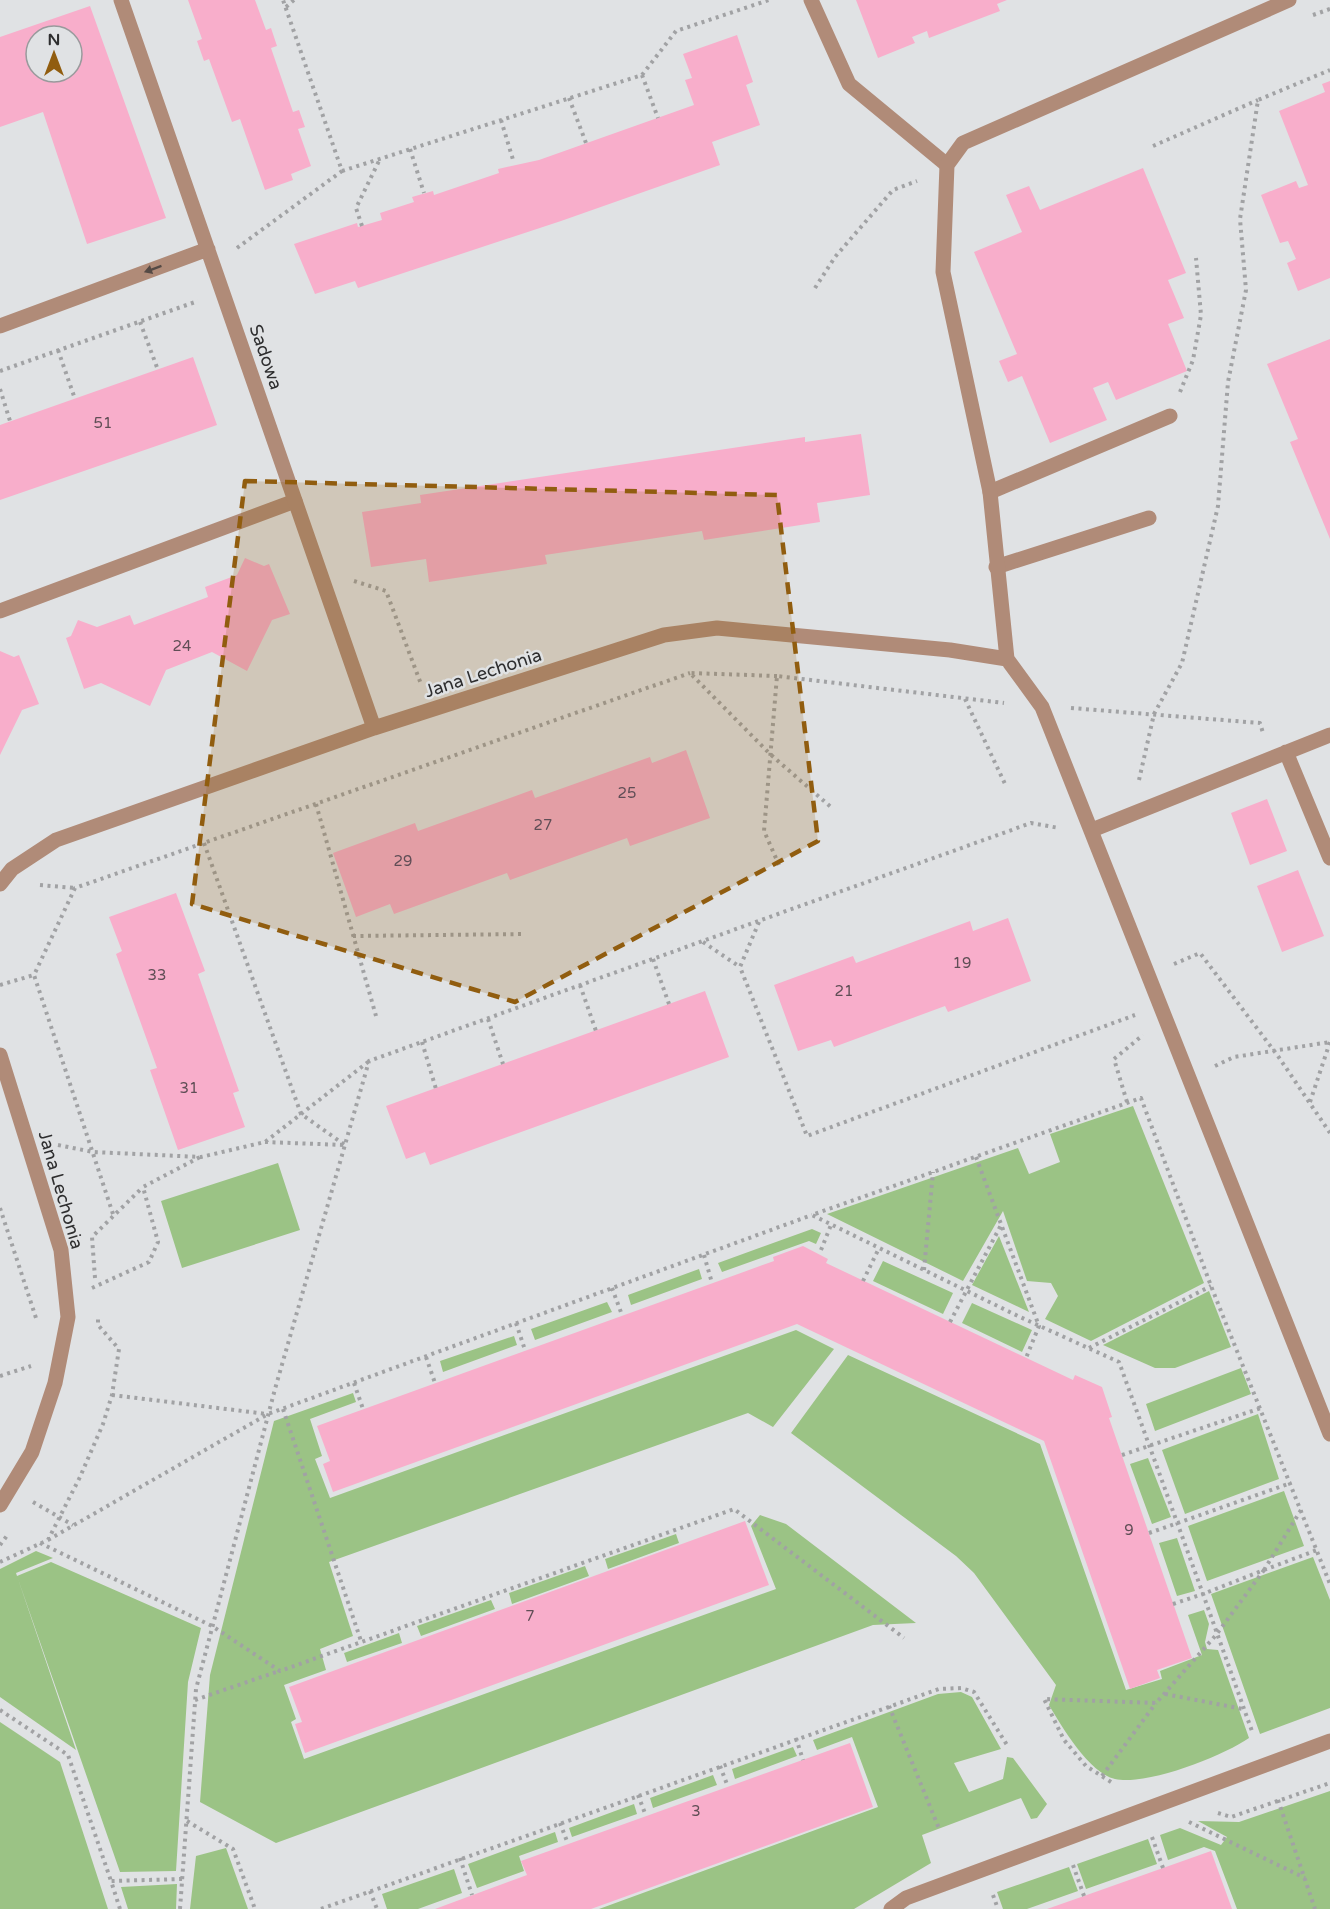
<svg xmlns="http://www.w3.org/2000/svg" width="1330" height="1909" font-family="'Varela Round',sans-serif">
	<rect width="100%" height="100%" fill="#e0e2e4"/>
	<path fill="#9bc385" d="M 1133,1106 L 1204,1283 L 1091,1341 L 1045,1319 L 1058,1296 L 1051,1283 L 1027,1281 L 1003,1211 L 963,1281 L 827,1214 L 1018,1148 L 1029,1174 L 1060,1162 L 1050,1134 Z
		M 278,1163 L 300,1230 L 182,1268 L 161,1201 Z
		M 812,1229 L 821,1233 L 816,1244 L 809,1241 L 722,1272 L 718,1263 Z
		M 999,1236 L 1029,1312 L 972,1285 Z
		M 883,1261 L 953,1293 L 943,1314 L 873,1281 Z
		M 699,1269 L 702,1279 L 631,1305 L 628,1295 Z
		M 1209,1291 L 1231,1347 L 1175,1368 L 1155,1368 L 1103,1345 Z
		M 607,1302 L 612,1312 L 535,1340 L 531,1329 Z
		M 972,1303 L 1032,1330 L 1022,1352 L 962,1323 Z
		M 796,1330 L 834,1349 L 773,1427 L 748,1413 L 329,1562 L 353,1636 L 320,1649 L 326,1670 L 284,1685 L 296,1719 L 291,1722 L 304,1759 L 776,1589 L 751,1526 L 760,1515 L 786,1524 L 916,1623 L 873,1625 L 276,1843 L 200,1802 L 210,1675 L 274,1421 L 353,1393 L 356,1402 L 310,1419 L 322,1456 L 315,1459 L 330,1498 Z
		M 514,1336 L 517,1345 L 443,1372 L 440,1361 Z
		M 848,1355 L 1040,1444 L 1126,1690 L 1162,1679 L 1160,1671 L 1202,1655 L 1188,1615 L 1204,1610 L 1209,1624 L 1205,1642 L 1207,1649 L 1218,1650 L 1249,1738 C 1223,1756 1147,1786 1115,1779 C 1089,1773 1062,1727 1049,1705 L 1056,1685 L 974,1573 L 956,1556 L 791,1433 Z
		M 1241,1368 L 1251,1394 L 1155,1431 L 1146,1404 Z
		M 1258,1414 L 1279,1479 L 1185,1514 L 1162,1450 Z
		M 1148,1458 L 1171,1517 L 1152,1524 L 1130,1464 Z
		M 1284,1491 L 1304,1546 L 1207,1581 L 1188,1526 Z
		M 676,1534 L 679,1543 L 608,1569 L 605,1559 Z
		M 1177,1538 L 1195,1591 L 1177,1596 L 1159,1543 Z
		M 36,1551 L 53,1558 L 16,1573 L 76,1750 L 0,1697 L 0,1569 Z
		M 1313,1557 L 1330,1600 L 1330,1708 L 1260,1734 L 1211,1594 Z
		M 51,1562 L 201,1628 L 188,1682 L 176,1871 L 120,1872 L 17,1576 Z
		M 585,1566 L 589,1576 L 512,1604 L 509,1593 Z
		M 491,1600 L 495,1609 L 421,1636 L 417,1626 Z
		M 399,1633 L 402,1643 L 347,1662 L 344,1653 Z
		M 961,1692 L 972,1697 L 1001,1749 L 954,1763 L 969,1792 L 1003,1779 L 1007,1757 L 1013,1758 L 1047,1804 L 1037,1818 L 1031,1819 L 1021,1798 L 922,1835 L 931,1863 L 854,1909 L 599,1909 L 878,1807 L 852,1737 L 817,1750 L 813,1740 L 938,1694 Z
		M 0,1722 L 60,1762 L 108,1909 L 0,1909 Z
		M 793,1747 L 797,1756 L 735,1779 L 732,1769 Z
		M 713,1775 L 717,1785 L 653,1808 L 650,1798 Z
		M 1330,1791 L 1330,1909 L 1237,1909 L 1215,1851 L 1204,1847 L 1168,1860 L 1160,1835 L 1180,1828 L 1221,1845 L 1227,1837 L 1198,1821 L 1239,1822 Z
		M 634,1804 L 637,1814 L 572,1837 L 569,1828 Z
		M 555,1832 L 558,1842 L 519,1856 L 524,1871 L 477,1888 L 468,1864 Z
		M 1148,1839 L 1157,1864 L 1086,1889 L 1077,1864 Z
		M 226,1848 L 248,1909 L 190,1909 L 196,1856 Z
		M 1069,1867 L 1078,1891 L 1027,1909 L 1003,1909 L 997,1892 Z
		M 454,1869 L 462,1893 L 418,1909 L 387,1909 L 382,1894 Z
		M 177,1884 L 176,1909 L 128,1909 L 121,1887 Z"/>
	<path fill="#f8aecb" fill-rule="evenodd" d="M 188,0 L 255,0 L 266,30 L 271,28 L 277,46 L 271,48 L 293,112 L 299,110 L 305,127 L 298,129 L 311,166 L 291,174 L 293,180 L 265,190 L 240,119 L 232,122 L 209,59 L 204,61 L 197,41 L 202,39 Z
		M 856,0 L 1007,0 L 997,4 L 1000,11 L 929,38 L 927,31 L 912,37 L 915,43 L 878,58 Z
		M 90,6 L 166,218 L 87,244 L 43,112 L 0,127 L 0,37 ZM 36,36 L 72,36 L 72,72 L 36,72 Z
		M 737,35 L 753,82 L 746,85 L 760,125 L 712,142 L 720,165 L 561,221 L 358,288 L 355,281 L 315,294 L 294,244 L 357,223 L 358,227 L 382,220 L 380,213 L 414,202 L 412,197 L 433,191 L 434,195 L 499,173 L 498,169 L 539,160 L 694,105 L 685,80 L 692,78 L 683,54 Z
		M 1330,81 L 1330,278 L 1298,291 L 1287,263 L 1296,259 L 1288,241 L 1280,243 L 1261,195 L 1296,181 L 1299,188 L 1308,185 L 1279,111 L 1325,92 L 1322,84 Z
		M 1143,168 L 1186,273 L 1168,280 L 1184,318 L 1168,324 L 1187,371 L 1116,400 L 1108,382 L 1093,388 L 1107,420 L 1050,443 L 1022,376 L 1008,382 L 999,361 L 1017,354 L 974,252 L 1022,232 L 1006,195 L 1029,186 L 1040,210 Z
		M 1330,339 L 1330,539 L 1290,442 L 1298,439 L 1267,364 Z
		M 193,357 L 217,425 L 0,500 L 0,425 Z
		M 861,434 L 870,495 L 817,503 L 820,522 L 704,540 L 702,531 L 545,555 L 547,564 L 429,582 L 426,559 L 371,567 L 362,512 L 421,503 L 420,495 L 805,437 L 805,442 Z
		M 245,558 L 264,566 L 269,564 L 290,614 L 272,620 L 247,671 L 212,652 L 166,670 L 150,706 L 101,683 L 84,689 L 66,638 L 71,636 L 78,620 L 97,627 L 130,615 L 134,625 L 208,597 L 205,587 L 237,575 Z
		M 0,651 L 14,657 L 19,655 L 39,704 L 22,710 L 0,755 Z
		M 686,750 L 710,818 L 630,846 L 627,838 L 510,880 L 507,873 L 394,914 L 390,904 L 356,917 L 333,853 L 415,823 L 418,831 L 532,790 L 535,798 L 650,757 L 652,763 Z
		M 1267,799 L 1287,851 L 1250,865 L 1231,813 Z
		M 1298,870 L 1324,936 L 1282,952 L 1257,886 Z
		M 176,893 L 205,971 L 198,974 L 239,1091 L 233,1093 L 245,1127 L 178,1150 L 150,1070 L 157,1068 L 116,954 L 122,951 L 109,917 Z
		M 1008,918 L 1031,981 L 948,1012 L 945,1006 L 834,1047 L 831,1040 L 798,1051 L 774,985 L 853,956 L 856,963 L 970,921 L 973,931 Z
		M 705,991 L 729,1057 L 430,1165 L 425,1152 L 406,1159 L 386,1106 Z
		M 803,1246 L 828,1259 L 826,1263 L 1073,1380 L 1075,1375 L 1102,1387 L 1112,1417 L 1109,1418 L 1192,1658 L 1157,1670 L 1160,1678 L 1130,1689 L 1044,1441 L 797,1324 L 333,1492 L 323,1464 L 330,1461 L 317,1426 L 774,1261 L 773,1257 Z
		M 745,1521 L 769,1585 L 305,1753 L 295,1724 L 302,1722 L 289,1687 Z
		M 850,1743 L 873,1807 L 591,1909 L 435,1909 L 527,1875 L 521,1861 Z
		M 1211,1851 L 1232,1909 L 1047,1909 L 1084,1896 Z"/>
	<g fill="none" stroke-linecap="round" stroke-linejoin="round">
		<path stroke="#a1a2a4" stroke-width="4" stroke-dasharray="3 4.5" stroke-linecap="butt" d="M 286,7 L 294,0
			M 1313,15 L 1330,9
			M 642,75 L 658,118
			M 569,98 L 586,143
			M 501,120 L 514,163
			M 1153,146 L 1258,100
			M 410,149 L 424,193
			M 342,171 L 642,75 L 676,31 L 769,0
			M 362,226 L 356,208 L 380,159
			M 237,248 L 342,171 L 283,0
			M 815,288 L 835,257 L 893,190 L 917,181
			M 140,322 L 158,370
			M 58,350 L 75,399
			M 0,371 L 198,301
			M 0,389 L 10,421
			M 1180,392 L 1193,360 L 1201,315 L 1196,258
			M 354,581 L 386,591 L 421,684
			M 777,676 L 690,673 L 770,754 L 832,808
			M 965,699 L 1006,786
			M 1071,708 L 1260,723 L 1263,733
			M 1139,780 L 1154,714 L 1182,663 L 1218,506 L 1228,382 L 1246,290 L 1240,219 L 1258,100 L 1330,70
			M 316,804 L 376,1016
			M 204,843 L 301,1114 L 345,1145
			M 779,865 L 764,831 L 777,676 L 1004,703
			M 40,885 L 75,888
			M 759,922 L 740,967 L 807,1136 L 1135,1015
			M 353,936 L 525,934
			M 703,942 L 740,967
			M 653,959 L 669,1004
			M 1174,964 L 1200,953 L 1278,1056 L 1330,1133
			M 0,985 L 34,975
			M 580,985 L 596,1031
			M 488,1019 L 503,1064
			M 422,1042 L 436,1089
			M 1215,1066 L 1234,1057 L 1330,1042
			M 1127,1102 L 1114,1059 L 1143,1035
			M 1310,1102 L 1330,1042
			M 265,1142 L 344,1145
			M 58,1145 L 93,1152 L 201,1157 L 265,1142 L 368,1062
			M 976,1157 L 1039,1326 L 1026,1358
			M 0,1208 L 37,1321
			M 113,1214 L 34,975 L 75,888 L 690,673
			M 821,1250 L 831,1225
			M 704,1255 L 712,1283
			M 924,1270 L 933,1172
			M 95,1278 L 92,1237 L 143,1187
			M 863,1281 L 879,1248
			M 92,1288 L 149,1262 L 158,1242 L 143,1187 L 200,1157
			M 612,1288 L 622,1315
			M 950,1322 L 1001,1225
			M 516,1323 L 525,1350
			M 1089,1348 L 1211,1286
			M 426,1357 L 435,1383
			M 0,1376 L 31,1366
			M 354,1383 L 363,1409
			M 112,1395 L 267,1414
			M 283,1409 L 361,1641
			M 1122,1455 L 1261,1408
			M 33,1502 L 73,1525
			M 1149,1533 L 1291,1483
			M 48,1540 L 268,1414 L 812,1215
			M 40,1543 L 212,1626 L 280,1671 L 734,1509 L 904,1638
			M 0,1545 L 9,1533
			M 0,1562 L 48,1540 L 80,1477 L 103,1424 L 112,1395 L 119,1349 L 98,1325 L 98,1319
			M 1264,1570 L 1301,1510
			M 1264,1570 L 1317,1550
			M 1173,1604 L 1203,1594 L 1119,1362 L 1020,1317 L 812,1215 L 1141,1098 L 1211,1286 L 1330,1584
			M 1165,1694 L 1243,1709
			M 195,1700 L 279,1671
			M 889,1706 L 940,1831
			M 0,1710 L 68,1755 L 111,1881
			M 796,1738 L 803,1760
			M 720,1766 L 728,1787
			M 1102,1776 L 1156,1703
			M 1111,1782 L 1086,1766 L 1064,1740 L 1044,1699 L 1156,1703 L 1216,1635 L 1264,1570 L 1203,1594 L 1253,1734
			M 638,1795 L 646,1816
			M 1278,1800 L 1315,1909
			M 1218,1813 L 1231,1817 L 1330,1783
			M 187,1821 L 233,1849 L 255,1909
			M 1189,1822 L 1305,1878
			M 560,1823 L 568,1844
			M 1152,1837 L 1163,1868
			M 460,1858 L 472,1895
			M 1073,1865 L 1084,1896
			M 370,1891 L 377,1909
			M 993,1895 L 998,1909
			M 120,1909 L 111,1881 L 182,1879
			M 180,1909 L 196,1689 L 275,1389 L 369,1061 L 1031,823 L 1059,828
			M 321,1909 L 939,1689 L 961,1688 L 974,1692 L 1007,1745"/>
		<path stroke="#b08b78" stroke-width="15" d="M 811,0 L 849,84 L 947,165
			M 990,492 L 1170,416
			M 996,567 L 1149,518
			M 0,611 L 295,501
			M 891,1909 L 906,1898 L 1330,1741"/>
		<path stroke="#b08b78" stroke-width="15" d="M 121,0 L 374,728
			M 1289,0 L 963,143 L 947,165 L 943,272 L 990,492 L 1007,659 L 1042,707 L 1330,1434
			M 0,326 L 208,249
			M 1286,752 L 1330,858
			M 1092,830 L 1330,735
			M 0,884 L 12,869 L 56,840 L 374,728 L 664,635 L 717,628 L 950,650 L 1007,659
			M 0,1055 L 61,1250 L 68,1317 L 55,1383 L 32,1452 L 0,1505"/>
	</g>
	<defs><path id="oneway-solid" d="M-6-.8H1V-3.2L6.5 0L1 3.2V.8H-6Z" transform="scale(1.5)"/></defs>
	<use fill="#554a45" href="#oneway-solid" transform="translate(153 269) rotate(160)"/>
	<path fill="#915d0f" fill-opacity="0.2" stroke="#915d0f" stroke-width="4.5" stroke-dasharray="12 8" stroke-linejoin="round" d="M 245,481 L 777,495 L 818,841 L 515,1002 L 192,904 Z"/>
	<g text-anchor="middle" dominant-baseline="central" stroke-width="5" stroke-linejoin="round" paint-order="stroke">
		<g font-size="15" fill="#604e56">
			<text x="103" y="423">51</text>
			<text x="182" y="646">24</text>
			<text x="627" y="793">25</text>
			<text x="543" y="825">27</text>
			<text x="403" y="861">29</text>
			<text x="962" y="963">19</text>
			<text x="157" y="975">33</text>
			<text x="844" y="991">21</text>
			<text x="189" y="1088">31</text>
			<text x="1129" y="1530">9</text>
			<text x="530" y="1616">7</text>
			<text x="696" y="1811">3</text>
		</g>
		<g font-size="18" fill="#2e2e2f" stroke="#e0e2e4">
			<text transform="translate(266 357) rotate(71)">Sadowa</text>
			<text transform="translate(483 673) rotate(-18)">Jana Lechonia</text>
			<text transform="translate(61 1190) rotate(74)">Jana Lechonia</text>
		</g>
	</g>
	<g transform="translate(54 54)"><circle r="28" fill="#e0e2e4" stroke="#999a9c" stroke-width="1.5"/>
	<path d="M0-4.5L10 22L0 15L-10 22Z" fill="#915d0f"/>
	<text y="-9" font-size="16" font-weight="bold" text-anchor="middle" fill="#2e2e2f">N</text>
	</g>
</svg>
